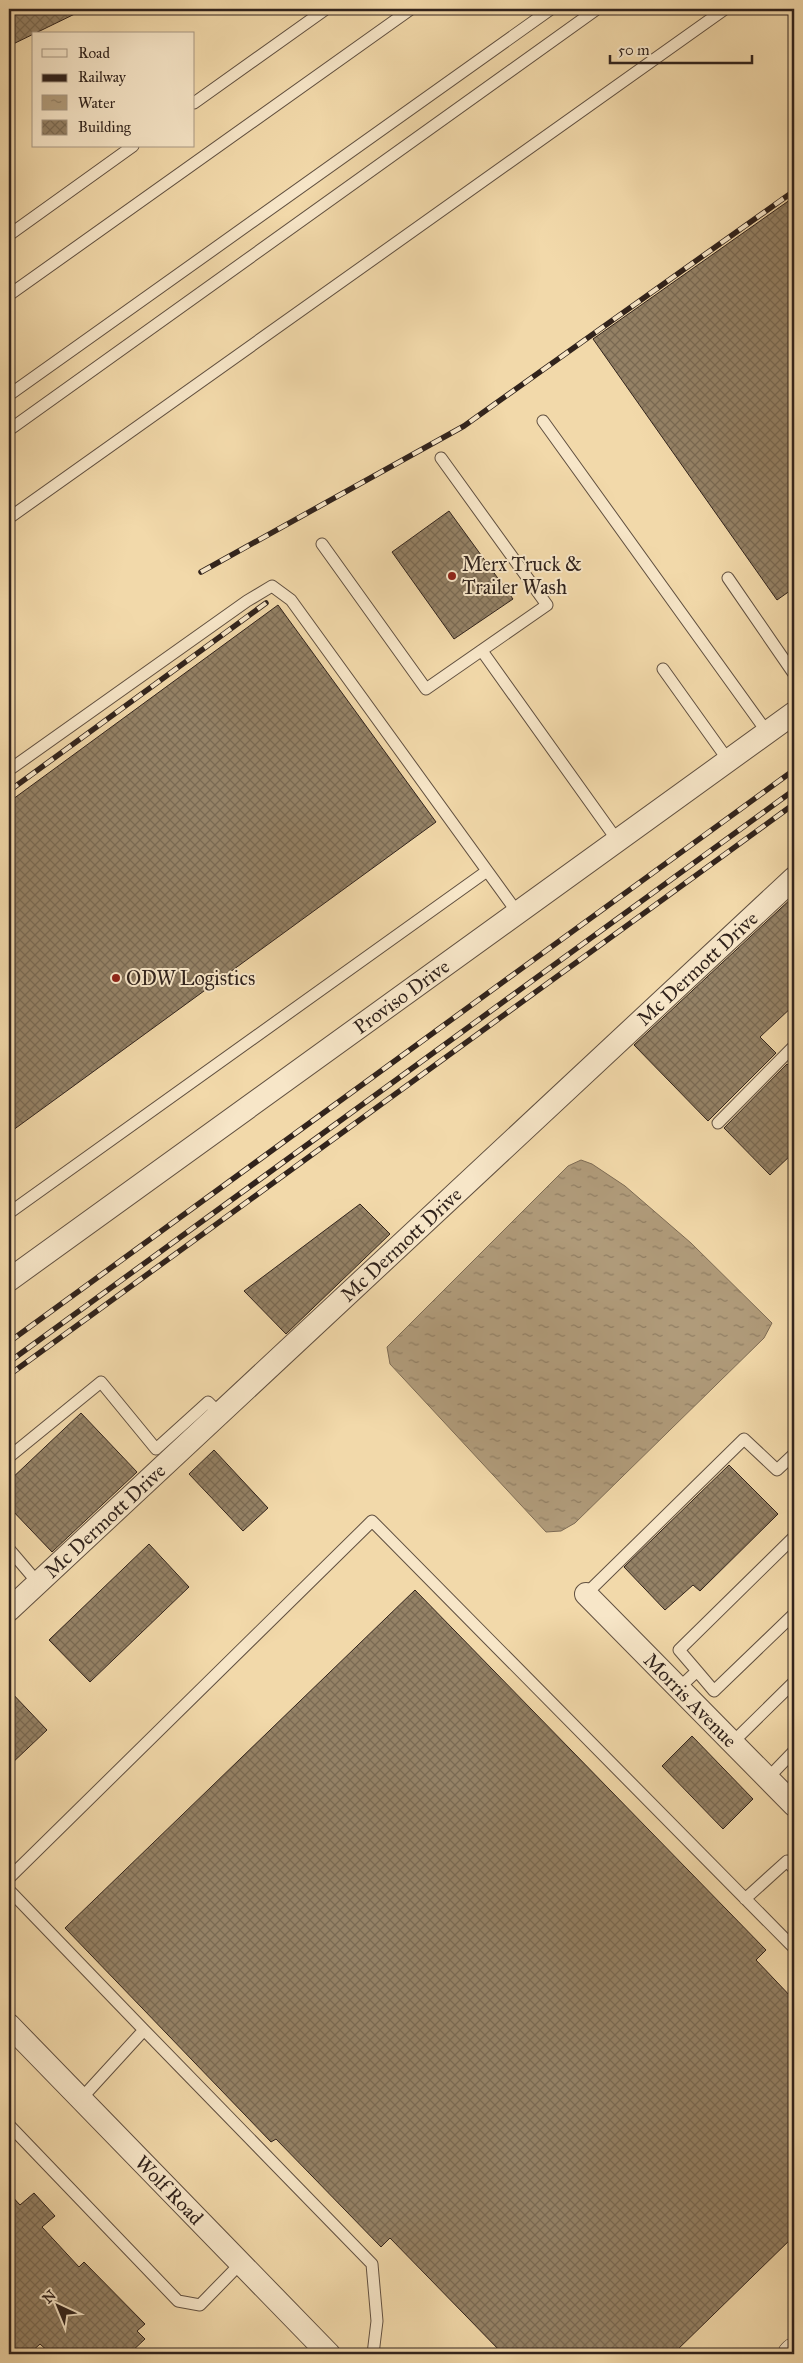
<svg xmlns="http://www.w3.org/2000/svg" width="803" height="2363" font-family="'IM FELL Great Primer',serif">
	<defs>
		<pattern id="water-ripples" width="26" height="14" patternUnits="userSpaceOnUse" patternTransform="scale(1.25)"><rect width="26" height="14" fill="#b09b7a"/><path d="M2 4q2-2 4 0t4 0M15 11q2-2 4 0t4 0" fill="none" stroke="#907e63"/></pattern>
		<pattern id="building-cross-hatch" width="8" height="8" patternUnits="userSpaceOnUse" patternTransform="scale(1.25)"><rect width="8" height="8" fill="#958266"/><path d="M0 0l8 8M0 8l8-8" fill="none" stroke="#7a6a53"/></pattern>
	</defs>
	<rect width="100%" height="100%" fill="#f2d9aa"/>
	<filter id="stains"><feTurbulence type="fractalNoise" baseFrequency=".004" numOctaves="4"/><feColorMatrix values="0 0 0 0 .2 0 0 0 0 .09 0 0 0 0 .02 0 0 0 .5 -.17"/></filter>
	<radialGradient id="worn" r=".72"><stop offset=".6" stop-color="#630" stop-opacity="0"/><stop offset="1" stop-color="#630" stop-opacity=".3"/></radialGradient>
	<path fill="url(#water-ripples)" stroke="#7d6b54" d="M 581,1160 L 592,1164 L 625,1186 L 691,1243 L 772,1323 L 764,1338 L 575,1523 L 561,1531 L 546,1532 L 390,1364 L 387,1347 L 568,1166 Z"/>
	<path fill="url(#building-cross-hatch)" stroke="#31231c" d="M 9,9 L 85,9 L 9,46 Z
		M 794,197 L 794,588 L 777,600 L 593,339 Z
		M 449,511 L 513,599 L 454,639 L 392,552 Z
		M 278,605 L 436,822 L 9,1133 L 9,802 Z
		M 794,896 L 794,1005 L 760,1037 L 776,1053 L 708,1121 L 634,1045 Z
		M 787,1064 L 794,1071 L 794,1152 L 770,1175 L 724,1128 Z
		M 360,1204 L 390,1234 L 286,1334 L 244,1291 Z
		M 81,1413 L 137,1472 L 52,1552 L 9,1507 L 9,1481 Z
		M 214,1450 L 268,1508 L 243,1531 L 189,1474 Z
		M 729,1465 L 778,1514 L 700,1591 L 693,1585 L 665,1610 L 624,1567 Z
		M 149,1544 L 189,1587 L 90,1682 L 49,1640 Z
		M 415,1590 L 766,1950 L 756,1960 L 794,2000 L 794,2236 L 673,2354 L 503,2354 L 390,2238 L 381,2247 L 276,2139 L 271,2142 L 65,1928 Z
		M 9,1690 L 47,1730 L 9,1766 Z
		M 692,1736 L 753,1799 L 723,1829 L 662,1766 Z
		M 9,2193 L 20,2205 L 34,2193 L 55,2216 L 42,2227 L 79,2267 L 84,2262 L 145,2324 L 137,2331 L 145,2339 L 129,2354 L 51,2354 L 40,2344 L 29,2354 L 9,2354 Z"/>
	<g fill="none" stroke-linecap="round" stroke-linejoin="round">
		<g stroke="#615040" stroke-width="13">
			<path id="service" d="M 194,103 L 326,9
				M 9,235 L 133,146
				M 9,295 L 411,9
				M 9,395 L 551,9
				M 543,421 L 767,732
				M 9,430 L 597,9
				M 9,518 L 725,9
				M 322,544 L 426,689 L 547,605 L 441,458
				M 728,578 L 794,674
				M 482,651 L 617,840
				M 663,669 L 728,760
				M 9,770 L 247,601 L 272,586 L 291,600 L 517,912
				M 718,1123 L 794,1046
				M 9,1213 L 487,871
				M 9,1457 L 101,1382 L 156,1449 L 208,1402 L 220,1414
				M 9,1549 L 38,1583
				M 586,1594 L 744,1439 L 777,1470 L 794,1454
				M 697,1671 L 714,1691 L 794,1614
				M 679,1688 L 697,1671 L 679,1650 L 794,1537
				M 733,1742 L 794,1682
				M 768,1778 L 794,1751
				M 9,1878 L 372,1521 L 794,1948
				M 9,1890 L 144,2030
				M 745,1899 L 787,1861 L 794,1869
				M 80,2100 L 144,2030 L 372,2264 L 377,2321 L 373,2354
				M 9,2125 L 178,2301 L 200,2305 L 241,2263"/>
		</g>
		<g stroke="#615040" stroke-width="24">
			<g id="minor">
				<path id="s1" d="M 9,1280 L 794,713"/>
				<path id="s2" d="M 586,1594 L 794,1805"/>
				<path id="s3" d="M 9,1610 L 794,878"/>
				<path id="s4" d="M 9,2025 L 329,2354"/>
			</g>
		</g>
		<g stroke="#31231c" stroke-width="29">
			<path id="secondary" d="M 792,2354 L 794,2352"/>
		</g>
		<use href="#service" stroke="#f7e6c8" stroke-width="11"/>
		<use href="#minor" stroke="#f7e6c8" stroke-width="22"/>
		<use href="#secondary" stroke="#f7e6c8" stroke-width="28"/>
		<g stroke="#31231c" stroke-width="5.5">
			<path id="rail" d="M 201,572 L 464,426 L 794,191
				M 9,791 L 266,603
				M 9,1342 L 794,770
				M 9,1362 L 794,790
				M 9,1375 L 794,804"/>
		</g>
		<use href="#rail" stroke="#f7e6c8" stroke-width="4" stroke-dasharray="11" stroke-linecap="butt"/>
	</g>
	<g fill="#8f2418" stroke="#f7e6c8" stroke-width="2">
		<circle cx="452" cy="576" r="5"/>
		<circle cx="116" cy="978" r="5"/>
	</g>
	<g text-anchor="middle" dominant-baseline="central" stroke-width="4" stroke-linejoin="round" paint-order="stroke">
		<g font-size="20" fill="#31231c" stroke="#f7e6c8" text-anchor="start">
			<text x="462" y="564">Merx Truck &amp;<tspan x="462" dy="23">Trailer Wash</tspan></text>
			<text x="126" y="978">ODW Logistics</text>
		</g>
		<g font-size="20" fill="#31231c" stroke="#f7e6c8">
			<text stroke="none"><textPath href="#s3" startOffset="941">Mc Dermott Drive</textPath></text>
			<text stroke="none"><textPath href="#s1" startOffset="484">Proviso Drive</textPath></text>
			<text stroke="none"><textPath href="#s3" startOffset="536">Mc Dermott Drive</textPath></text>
			<text stroke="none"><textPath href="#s3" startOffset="131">Mc Dermott Drive</textPath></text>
			<text stroke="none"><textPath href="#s2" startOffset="149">Morris Avenue</textPath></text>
			<text stroke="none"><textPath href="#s4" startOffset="230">Wolf Road</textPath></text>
		</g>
	</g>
	<rect width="803" height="2363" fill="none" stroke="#f2d9aa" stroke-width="30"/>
	<rect x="10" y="10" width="783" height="2343" fill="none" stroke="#31231c" stroke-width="2.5"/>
	<rect x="15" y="15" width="773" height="2333" fill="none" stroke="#31231c"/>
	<rect x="32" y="32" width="162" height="115" fill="#f7e6c8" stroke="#a89883"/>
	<rect x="42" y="49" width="25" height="8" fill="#f7e6c8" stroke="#a89883"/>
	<text x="78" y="58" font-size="15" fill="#31231c">Road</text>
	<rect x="42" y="74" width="25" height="8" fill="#31231c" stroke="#a89883"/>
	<text x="78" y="82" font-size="15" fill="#31231c">Railway</text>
	<rect x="42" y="95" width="25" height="15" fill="url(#water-ripples)" stroke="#a89883"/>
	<text x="78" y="108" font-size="15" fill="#31231c">Water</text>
	<rect x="42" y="120" width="25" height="15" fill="url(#building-cross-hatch)" stroke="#a89883"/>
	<text x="78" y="132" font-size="15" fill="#31231c">Building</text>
	<g transform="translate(58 2306) rotate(316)" stroke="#f7e6c8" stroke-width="4" paint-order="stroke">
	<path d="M0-4L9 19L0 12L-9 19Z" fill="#31231c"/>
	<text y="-8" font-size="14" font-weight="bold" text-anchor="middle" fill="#31231c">N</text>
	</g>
	<path d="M610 55v8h142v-8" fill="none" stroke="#31231c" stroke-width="2.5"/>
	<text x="618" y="55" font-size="15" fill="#31231c" stroke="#f7e6c8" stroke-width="4" paint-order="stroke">50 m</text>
	<rect width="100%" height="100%" filter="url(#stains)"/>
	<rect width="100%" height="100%" fill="url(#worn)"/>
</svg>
